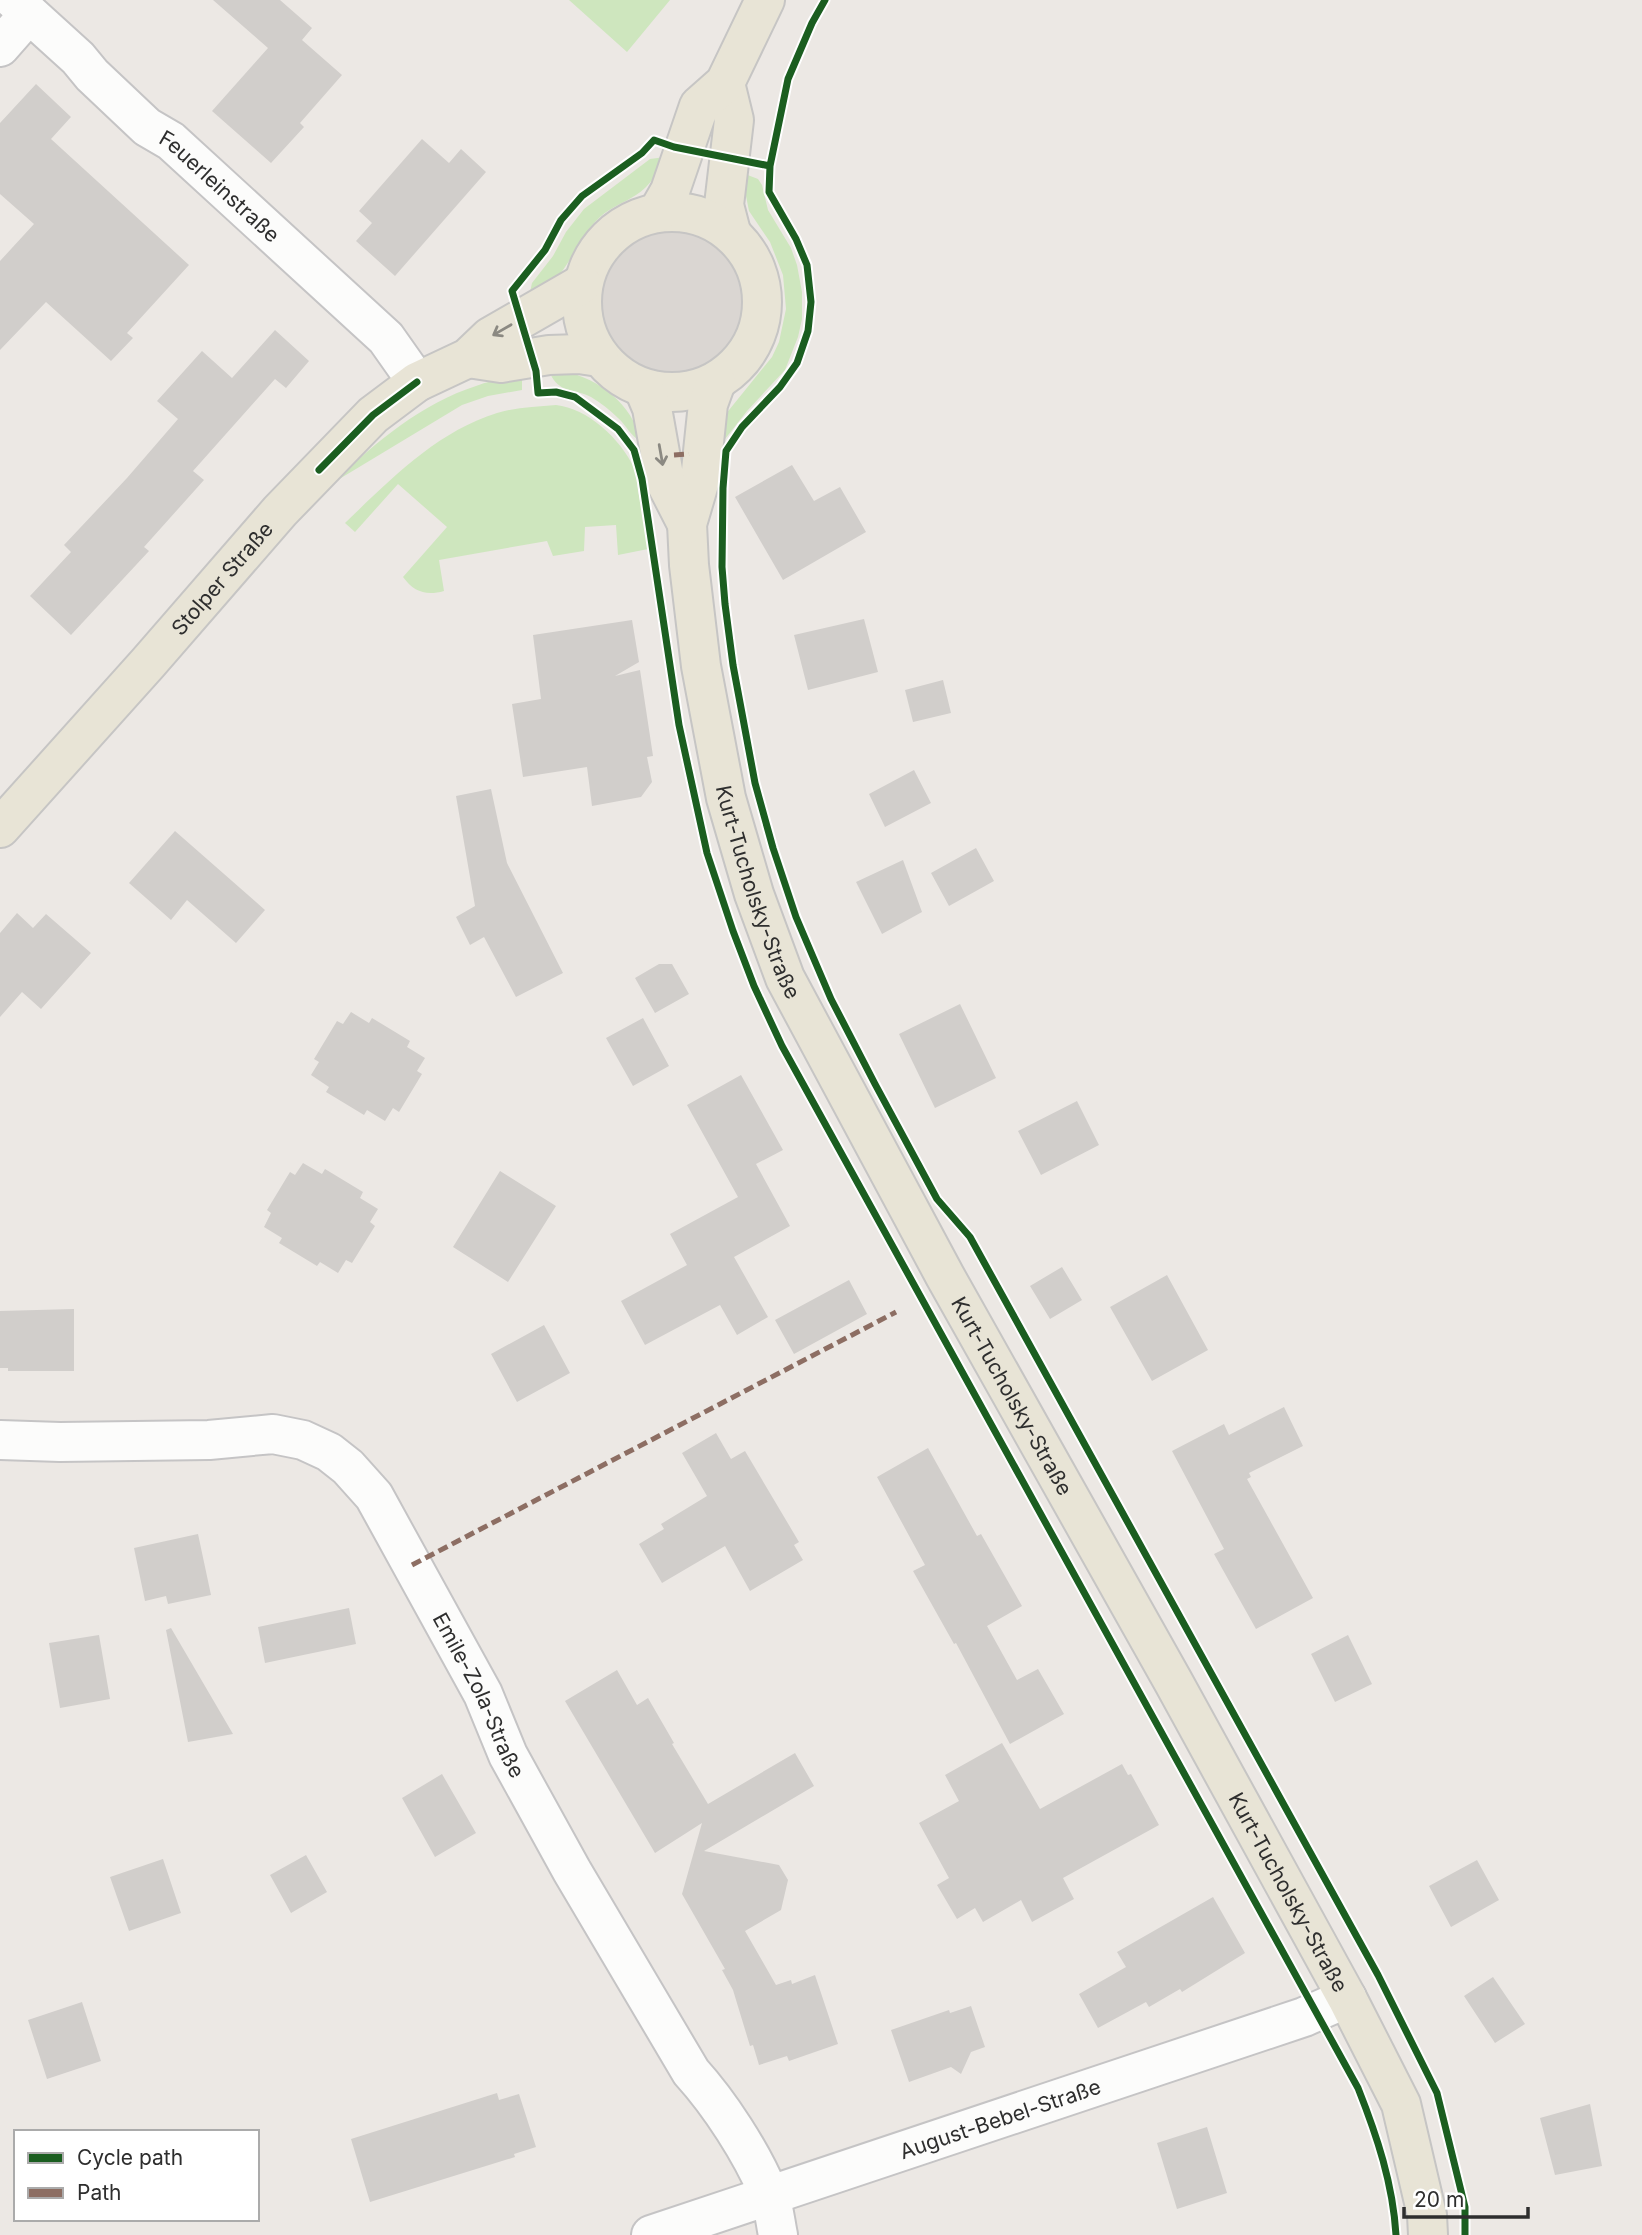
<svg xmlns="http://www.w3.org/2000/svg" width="1642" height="2235" font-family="Inter,sans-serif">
	<rect width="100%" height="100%" fill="#ece8e4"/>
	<path fill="#cee6be" d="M 569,0 L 670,0 L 627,52 Z
		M 665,157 C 659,172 650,186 636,195 C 624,203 611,207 600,217 C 583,233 576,252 563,270 C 554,282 541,289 529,297 L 532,283 L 553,256 L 566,232 L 584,209 L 650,159 Z
		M 745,174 L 758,179 L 762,185 L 768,210 L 791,248 L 797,265 L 802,292 L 802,319 L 798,337 L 785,370 L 747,411 L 725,439 L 719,439 L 725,415 L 772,357 L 779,342 L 786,309 L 783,275 L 770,242 L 749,211 L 744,186 Z
		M 563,371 C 600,379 632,404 641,441 C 631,437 626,425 618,418 C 610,410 601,403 591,397 C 574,388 559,394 550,373 Z
		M 508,378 L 522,379 L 522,390 L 488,396 L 462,405 L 336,481 C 375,442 423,403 476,386 C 486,382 497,380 508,378 Z
		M 556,405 C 587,408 621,439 634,468 C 636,475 637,483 638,490 C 642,510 645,529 648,549 L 618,555 L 616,525 L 585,527 L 584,551 L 553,556 L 547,541 L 439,560 L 444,591 C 426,596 414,592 403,577 L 447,527 L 398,484 L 355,532 L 345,523 C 390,480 436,432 497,413 C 516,407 536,407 556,405 Z"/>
	<path fill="#dad6d2" d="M601 301a74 74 0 1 1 148 0a74 74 0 1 1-148 0Z"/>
	<path fill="#d1cecb" d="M 213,0 L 280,0 L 312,28 L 302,40 L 342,75 L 300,123 L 304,127 L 271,163 L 212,111 L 268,48 Z
		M 36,84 L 71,117 L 51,139 L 189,265 L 127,333 L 133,338 L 111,361 L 46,302 L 0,350 L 0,261 L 34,224 L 0,194 L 0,123 Z
		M 422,139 L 449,163 L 461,149 L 486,172 L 395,276 L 356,241 L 372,223 L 359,211 Z
		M 275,330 L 309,361 L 286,388 L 275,379 L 193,471 L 204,480 L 144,547 L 149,551 L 71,635 L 30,596 L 71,552 L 64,545 L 127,478 L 178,419 L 157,401 L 202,351 L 232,378 Z
		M 792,465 L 814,501 L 840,487 L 866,532 L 783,580 L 735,497 Z
		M 864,619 L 878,672 L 808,690 L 794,635 Z
		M 632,620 L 639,662 L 615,676 L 640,670 L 653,756 L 647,757 L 652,782 L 641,797 L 592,806 L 587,767 L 523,777 L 512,704 L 541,699 L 533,635 Z
		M 943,680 L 951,713 L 913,722 L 905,690 Z
		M 914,770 L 931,803 L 885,827 L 869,794 Z
		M 491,789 L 507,863 L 563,973 L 516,997 L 484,937 L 470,945 L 456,917 L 475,906 L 456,796 Z
		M 175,831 L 265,910 L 236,943 L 187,900 L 171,920 L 129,883 Z
		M 976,848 L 994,881 L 949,906 L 931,873 Z
		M 903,860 L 922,912 L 882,934 L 856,882 Z
		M 17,913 L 33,928 L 46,914 L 91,953 L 41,1009 L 22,992 L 0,1017 L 0,933 Z
		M 659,964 L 672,964 L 689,994 L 655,1013 L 635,978 Z
		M 960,1004 L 996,1078 L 935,1108 L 899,1034 Z
		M 351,1012 L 369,1023 L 372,1018 L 410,1041 L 407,1047 L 425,1058 L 417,1071 L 422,1074 L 399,1112 L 393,1108 L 385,1121 L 367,1110 L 364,1115 L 326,1092 L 329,1087 L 311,1075 L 319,1062 L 314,1059 L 337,1021 L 343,1024 Z
		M 643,1018 L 669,1066 L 633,1086 L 606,1038 Z
		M 741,1075 L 783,1150 L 756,1164 L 790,1226 L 734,1257 L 768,1317 L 737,1335 L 720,1305 L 645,1345 L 621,1301 L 687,1265 L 670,1234 L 738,1197 L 687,1105 Z
		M 1077,1101 L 1099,1145 L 1041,1175 L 1018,1131 Z
		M 303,1163 L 322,1174 L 325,1169 L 363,1192 L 360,1198 L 378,1209 L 370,1222 L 375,1226 L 352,1263 L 346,1260 L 338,1273 L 320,1262 L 317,1266 L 279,1243 L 282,1238 L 264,1227 L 271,1213 L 267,1210 L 290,1172 L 295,1175 Z
		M 500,1171 L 556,1206 L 508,1282 L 453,1247 Z
		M 1062,1267 L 1082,1300 L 1050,1319 L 1030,1286 Z
		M 1167,1275 L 1208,1350 L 1152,1381 L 1110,1307 Z
		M 849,1280 L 867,1314 L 794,1354 L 775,1320 Z
		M 74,1309 L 74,1371 L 8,1371 L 8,1368 L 0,1368 L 0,1311 Z
		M 544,1325 L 570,1373 L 517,1402 L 491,1354 Z
		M 1284,1407 L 1303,1446 L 1249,1473 L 1251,1477 L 1247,1479 L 1313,1598 L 1256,1629 L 1214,1554 L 1224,1549 L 1172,1451 L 1224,1424 L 1229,1435 Z
		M 716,1433 L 731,1459 L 745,1451 L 799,1542 L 794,1545 L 803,1560 L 750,1591 L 725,1546 L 662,1583 L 639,1544 L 664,1529 L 661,1524 L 707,1496 L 682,1453 Z
		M 928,1448 L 977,1536 L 981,1534 L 1022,1606 L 987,1626 L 1017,1680 L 1038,1669 L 1064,1714 L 1010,1744 L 956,1643 L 954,1644 L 913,1571 L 925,1565 L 877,1477 Z
		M 198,1534 L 211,1595 L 168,1604 L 166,1596 L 145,1601 L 134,1548 Z
		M 349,1608 L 356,1644 L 265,1663 L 258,1627 Z
		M 171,1628 L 233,1734 L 188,1742 L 166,1630 Z
		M 99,1635 L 110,1699 L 60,1708 L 49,1643 Z
		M 1348,1635 L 1372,1684 L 1335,1702 L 1311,1654 Z
		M 617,1670 L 637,1705 L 648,1698 L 674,1743 L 672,1744 L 708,1804 L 795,1753 L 814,1786 L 704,1851 L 779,1865 L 788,1880 L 781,1910 L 745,1931 L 776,1985 L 791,1980 L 792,1984 L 815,1975 L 838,2044 L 789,2061 L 787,2056 L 759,2065 L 753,2045 L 750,2046 L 733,1990 L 722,1970 L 725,1969 L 682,1894 L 702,1823 L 655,1853 L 565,1701 Z
		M 1002,1743 L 1040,1809 L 1122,1764 L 1128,1775 L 1131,1774 L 1159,1825 L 1063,1878 L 1074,1899 L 1032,1922 L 1021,1900 L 983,1922 L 975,1908 L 957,1919 L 937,1885 L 949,1878 L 919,1823 L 959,1801 L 945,1775 Z
		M 442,1774 L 476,1833 L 435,1857 L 402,1798 Z
		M 306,1855 L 327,1892 L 291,1913 L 270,1875 Z
		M 163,1859 L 181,1913 L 129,1931 L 110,1877 Z
		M 1477,1860 L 1499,1900 L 1451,1927 L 1429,1886 Z
		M 1213,1897 L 1245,1953 L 1182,1992 L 1180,1989 L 1149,2007 L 1146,2002 L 1098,2028 L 1079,1994 L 1126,1967 L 1117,1952 Z
		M 1493,1977 L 1525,2024 L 1495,2043 L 1464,1996 Z
		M 82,2002 L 101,2061 L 47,2079 L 28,2020 Z
		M 971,2006 L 985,2047 L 971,2052 L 961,2074 L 951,2067 L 909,2082 L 891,2030 L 949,2010 L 950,2013 Z
		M 497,2093 L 499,2100 L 519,2094 L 536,2147 L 514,2154 L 515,2157 L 370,2202 L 351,2139 Z
		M 1590,2104 L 1602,2166 L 1555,2175 L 1540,2118 Z
		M 1207,2127 L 1227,2193 L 1177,2209 L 1157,2143 Z"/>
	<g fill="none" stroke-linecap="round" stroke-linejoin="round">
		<g stroke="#c5c4c5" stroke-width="42">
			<g id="minor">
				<path id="s1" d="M 14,0 L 78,58 L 92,75 L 147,127 L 171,141 L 386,338 L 417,382"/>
				<path d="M 0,47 L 29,14"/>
				<path id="s2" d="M 0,1440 L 60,1442 L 209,1440 L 273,1434 L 303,1440 L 329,1452 L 348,1467 L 374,1496 L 483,1694 L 508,1755 L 572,1871 L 691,2072 C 720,2104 751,2152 768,2192 C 774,2205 775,2221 778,2235"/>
				<path id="s3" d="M 651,2235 L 1304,2017 L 1347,1998"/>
			</g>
		</g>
		<g stroke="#c6c5c4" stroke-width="42">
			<g id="major">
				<path d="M 725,83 L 734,120 L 724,205 L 731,232"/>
				<circle cx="672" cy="302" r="90"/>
				<path d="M 658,212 L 670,191 L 699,106 L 725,83 L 765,0"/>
				<path d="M 468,358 L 501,363 L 549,355 L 579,354 L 599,357"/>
				<path id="s4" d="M 716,382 L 708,404 L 700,480 L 687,524 L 689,565 L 701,666 L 726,798 L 754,894 L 785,978 L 945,1276 L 1174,1683 L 1347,1998 L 1401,2104 L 1427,2215 L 1428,2235"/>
				<path d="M 644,389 L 652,408 L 665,481 L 687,524"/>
				<path id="s5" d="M 0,828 L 148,663 L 280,511 L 373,415 L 417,382 L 468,358 L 490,337 L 582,284"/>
			</g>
		</g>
		<use href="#minor" stroke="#fcfcfb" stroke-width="38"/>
		<use href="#major" stroke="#e8e4d6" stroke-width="38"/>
		<path stroke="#8d6e63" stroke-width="5" stroke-dasharray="10 5" stroke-linecap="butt" d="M 674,455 L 689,454
			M 412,1565 L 896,1312"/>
		<g stroke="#fff" stroke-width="11">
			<path id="cycleway" d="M 825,0 L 812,23 L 788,79 L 770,166 L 769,192 L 796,239 L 807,265 L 811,302 L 808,331 L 797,363 L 780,387 L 742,427 L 726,451 L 723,488 L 722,567 L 725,604 L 733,665 L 755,783 L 773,848 L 796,917 L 831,999 L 875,1084 L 937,1199 L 970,1237 L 1378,1975 L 1437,2093 L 1465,2207 L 1465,2235
				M 770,166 L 674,147 L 654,140 L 642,153 L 582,196 L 561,220 L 545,250 L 512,291 L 536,371 L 538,393 L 556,392 L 575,397 L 618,429 L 634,450 L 642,479 L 679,725 L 707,853 L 733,931 L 754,986 L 782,1046 L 1358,2088 C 1377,2136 1393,2184 1396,2235
				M 319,470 L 373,415 L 417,382"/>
		</g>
		<use href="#cycleway" stroke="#1b5e20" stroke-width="7"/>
	</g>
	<defs><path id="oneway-shaft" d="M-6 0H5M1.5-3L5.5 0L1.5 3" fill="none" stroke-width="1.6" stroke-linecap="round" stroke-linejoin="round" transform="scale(1.75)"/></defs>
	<g stroke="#8b8982">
		<use href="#oneway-shaft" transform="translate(502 330) rotate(150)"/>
		<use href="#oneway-shaft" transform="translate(661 455) rotate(80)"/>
	</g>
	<g text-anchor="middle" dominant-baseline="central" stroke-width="5" stroke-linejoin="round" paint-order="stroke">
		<g font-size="21" fill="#2e2e2e" stroke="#fff">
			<text stroke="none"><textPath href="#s1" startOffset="278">Feuerleinstraße</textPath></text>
			<text stroke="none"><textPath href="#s5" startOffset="334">Stolper Straße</textPath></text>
			<text stroke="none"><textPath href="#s4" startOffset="522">Kurt-Tucholsky-Straße</textPath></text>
			<text stroke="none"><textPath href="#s4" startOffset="1088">Kurt-Tucholsky-Straße</textPath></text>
			<text stroke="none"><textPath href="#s2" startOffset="621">Emile-Zola-Straße</textPath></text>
			<text stroke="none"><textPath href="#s4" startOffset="1656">Kurt-Tucholsky-Straße</textPath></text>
			<text stroke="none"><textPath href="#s3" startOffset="368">August-Bebel-Straße</textPath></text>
		</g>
	</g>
	<rect x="14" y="2130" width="245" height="91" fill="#ffffff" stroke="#ababab" stroke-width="2"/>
	<rect x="28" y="2153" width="35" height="10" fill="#1b5e20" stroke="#ababab" stroke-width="2"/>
	<text x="77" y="2165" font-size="21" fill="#2e2e2e">Cycle path</text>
	<rect x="28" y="2188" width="35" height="10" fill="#8d6e63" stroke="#ababab" stroke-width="2"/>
	<text x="77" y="2200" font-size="21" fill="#2e2e2e">Path</text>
	<path d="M1404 2207v10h124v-10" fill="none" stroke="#2e2e2e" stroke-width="3.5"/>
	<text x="1414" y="2207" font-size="21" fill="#2e2e2e" stroke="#ffffff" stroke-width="5" paint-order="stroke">20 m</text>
</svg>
